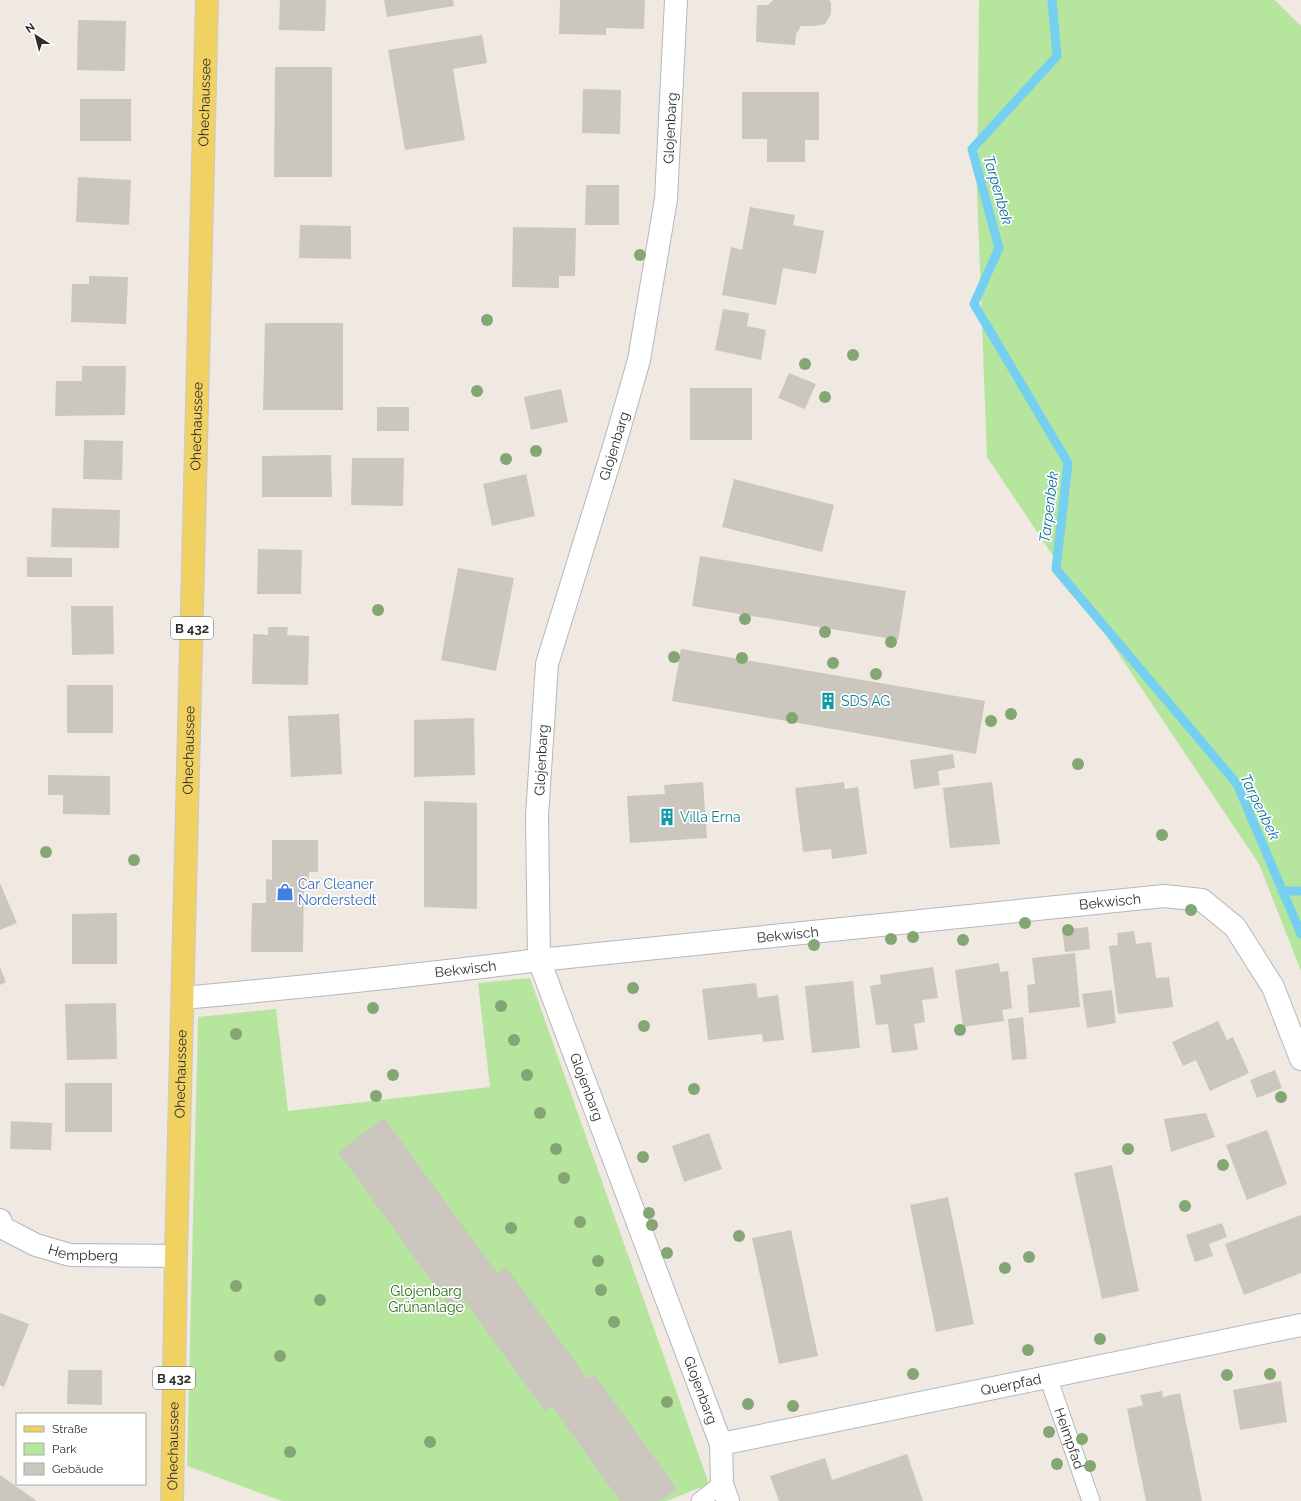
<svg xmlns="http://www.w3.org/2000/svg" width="1301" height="1501" font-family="Raleway,sans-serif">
	<rect width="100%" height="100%" fill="#efe9e1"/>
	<path fill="#b6e59e" d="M 979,0 L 1275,0 L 1301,26 L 1301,971 L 1259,864 L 987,457 L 977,191 Z
		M 530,978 L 709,1484 L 667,1501 L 282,1501 L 187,1466 L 198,1017 L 276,1009 L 288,1111 L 490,1087 L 478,983 Z"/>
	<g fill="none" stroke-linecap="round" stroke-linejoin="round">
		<path stroke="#75cff0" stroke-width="9" d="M 1052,0 L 1057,56 L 972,149 L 999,248 L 974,304 L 1068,463 L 1056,569 L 1237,784 L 1301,934
			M 1282,891 L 1301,891"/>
	</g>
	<path fill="#cbc7bf" d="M 280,0 L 326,0 L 325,31 L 279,30 Z
		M 384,0 L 453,0 L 454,6 L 387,17 Z
		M 560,0 L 645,0 L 644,29 L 606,28 L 606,35 L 559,34 Z
		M 773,0 L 829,0 L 831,3 L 831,14 L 825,24 L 815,26 L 801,26 L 796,35 L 795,45 L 756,42 L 757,5 L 768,5 Z
		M 78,20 L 126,21 L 125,71 L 77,70 Z
		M 482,35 L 487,63 L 453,69 L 465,140 L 405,150 L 388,50 Z
		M 275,67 L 332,67 L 332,177 L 274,177 Z
		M 583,89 L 621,90 L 620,134 L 582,133 Z
		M 742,92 L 819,92 L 819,140 L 805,140 L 805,162 L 767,162 L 767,139 L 742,139 Z
		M 80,99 L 131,99 L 131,141 L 80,141 Z
		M 78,177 L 131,180 L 129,225 L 76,222 Z
		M 586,185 L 619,185 L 619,225 L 585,225 Z
		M 750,207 L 795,215 L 793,225 L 824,231 L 816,274 L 783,268 L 776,305 L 722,295 L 731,247 L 742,250 Z
		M 300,225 L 351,226 L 351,259 L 299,258 Z
		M 513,227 L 576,228 L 575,276 L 559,276 L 559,288 L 512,287 Z
		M 89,276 L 128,277 L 126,324 L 71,322 L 72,284 L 89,284 Z
		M 723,309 L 749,313 L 747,326 L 766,330 L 761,360 L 715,350 Z
		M 265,323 L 343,323 L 343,410 L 263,410 Z
		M 82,366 L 126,366 L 125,415 L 55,416 L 56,381 L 82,381 Z
		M 789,373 L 816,384 L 805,409 L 778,398 Z
		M 690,388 L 752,388 L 752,440 L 690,440 Z
		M 561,389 L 568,422 L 531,430 L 524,397 Z
		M 377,407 L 409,407 L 409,431 L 377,431 Z
		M 84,440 L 123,441 L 122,480 L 83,479 Z
		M 331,455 L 332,497 L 262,497 L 262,456 Z
		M 352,458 L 404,458 L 403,506 L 351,505 Z
		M 526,474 L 535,516 L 492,526 L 483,484 Z
		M 734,479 L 834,505 L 822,552 L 722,527 Z
		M 52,508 L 120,510 L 119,548 L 51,547 Z
		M 258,549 L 302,550 L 301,594 L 257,594 Z
		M 700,556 L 906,591 L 898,640 L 692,606 Z
		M 27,557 L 72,558 L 72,577 L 27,577 Z
		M 458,568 L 514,578 L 496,671 L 441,660 Z
		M 71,606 L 113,606 L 114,654 L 72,655 Z
		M 268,627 L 288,627 L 287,635 L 309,636 L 308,685 L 252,684 L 253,634 L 268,635 Z
		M 681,649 L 985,701 L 976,754 L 672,701 Z
		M 67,685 L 113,685 L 113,733 L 67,733 Z
		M 339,714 L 342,774 L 291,777 L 288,716 Z
		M 474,718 L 475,775 L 414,777 L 414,720 Z
		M 953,754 L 955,768 L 938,771 L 940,785 L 914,789 L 910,760 Z
		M 48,775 L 110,776 L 110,815 L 63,814 L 63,795 L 48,795 Z
		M 703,782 L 707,838 L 630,843 L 627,796 L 665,794 L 664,785 Z
		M 844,782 L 845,789 L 858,787 L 867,854 L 832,859 L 831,849 L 803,852 L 795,788 Z
		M 992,782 L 1000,844 L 950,848 L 943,788 Z
		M 424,801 L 477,803 L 477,909 L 424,907 Z
		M 272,840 L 318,840 L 318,872 L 309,872 L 309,880 L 304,880 L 303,952 L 251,952 L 252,903 L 266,903 L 266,879 L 272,880 Z
		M 0,883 L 17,923 L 0,930 Z
		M 117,913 L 117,964 L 72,964 L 72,914 Z
		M 1088,927 L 1090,949 L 1065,952 L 1062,930 Z
		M 1134,931 L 1136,944 L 1151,942 L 1156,978 L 1169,977 L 1173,1007 L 1118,1014 L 1109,946 L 1118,945 L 1117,933 Z
		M 1075,953 L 1080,1007 L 1029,1013 L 1027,985 L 1035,984 L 1032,958 Z
		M 999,963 L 1000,972 L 1008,971 L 1012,1008 L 1002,1010 L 1004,1021 L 963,1027 L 955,970 Z
		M 0,967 L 6,982 L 0,985 Z
		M 933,967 L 938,998 L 922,1000 L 925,1022 L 914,1024 L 918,1050 L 892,1053 L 888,1024 L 876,1025 L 870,986 L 881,984 L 880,975 Z
		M 853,981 L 860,1048 L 812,1053 L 805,986 Z
		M 756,983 L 758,998 L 778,995 L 784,1040 L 763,1042 L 762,1034 L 708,1040 L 702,989 Z
		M 1112,990 L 1116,1023 L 1087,1028 L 1082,994 Z
		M 116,1003 L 117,1059 L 67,1060 L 65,1004 Z
		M 1023,1017 L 1027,1059 L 1012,1060 L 1008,1019 Z
		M 1218,1021 L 1227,1040 L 1233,1037 L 1249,1073 L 1210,1091 L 1196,1060 L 1183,1066 L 1172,1042 Z
		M 1275,1070 L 1282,1088 L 1257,1098 L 1250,1080 Z
		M 65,1083 L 112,1083 L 112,1132 L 65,1132 Z
		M 1206,1113 L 1215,1137 L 1171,1152 L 1164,1119 Z
		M 384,1118 L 498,1274 L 506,1267 L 588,1379 L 595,1375 L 677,1489 L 660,1501 L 620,1501 L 552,1406 L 545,1411 L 463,1299 L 451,1308 L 338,1152 Z
		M 11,1121 L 52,1123 L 51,1150 L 10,1149 Z
		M 1267,1130 L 1287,1184 L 1247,1200 L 1226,1145 Z
		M 709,1133 L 722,1169 L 684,1182 L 672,1146 Z
		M 1112,1165 L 1139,1291 L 1102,1299 L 1074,1173 Z
		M 948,1197 L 974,1324 L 936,1332 L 910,1205 Z
		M 1301,1215 L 1301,1273 L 1244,1295 L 1225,1244 Z
		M 1222,1223 L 1227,1237 L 1209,1244 L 1213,1256 L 1195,1262 L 1186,1235 Z
		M 791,1230 L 818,1356 L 779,1364 L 752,1238 Z
		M 0,1313 L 29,1324 L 4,1387 L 0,1385 Z
		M 68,1370 L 102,1370 L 102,1405 L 67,1404 Z
		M 1281,1381 L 1287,1422 L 1240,1430 L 1233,1390 Z
		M 1162,1391 L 1163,1397 L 1180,1393 L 1202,1501 L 1146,1501 L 1127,1409 L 1143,1405 L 1140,1395 Z
		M 907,1454 L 923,1501 L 779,1501 L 770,1476 L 825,1458 L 832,1480 Z
		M 0,1475 L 37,1501 L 0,1501 Z"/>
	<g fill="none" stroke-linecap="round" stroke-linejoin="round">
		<g stroke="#b4b7c1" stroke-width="19">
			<g id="service">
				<path id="s1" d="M 1048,1377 L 1091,1501"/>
				<path d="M 700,1501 L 722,1484"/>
			</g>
		</g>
		<g stroke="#b4b7c1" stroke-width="24">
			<g id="minor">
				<path id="s2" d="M 676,0 L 666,199 L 639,360 L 616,440 L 547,664 L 537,816 L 539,960 L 721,1444 L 722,1484 L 728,1501"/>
				<path id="s3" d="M 183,998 C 302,987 420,975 539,960 L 1164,896 L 1202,900 L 1235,927 L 1273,987 L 1301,1059"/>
				<path id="s4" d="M 0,1220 L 3,1228 L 36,1245 L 70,1255 L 176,1256"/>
				<path id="s5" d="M 721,1444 L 1301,1325"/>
			</g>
		</g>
		<g stroke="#c9c9c9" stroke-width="24">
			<g id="primary">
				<path id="s6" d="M 172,1501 L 176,1256 L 207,0"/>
			</g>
		</g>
		<use href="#service" stroke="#fff" stroke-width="17"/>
		<use href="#minor" stroke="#fff" stroke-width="22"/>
		<use href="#primary" stroke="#f2d163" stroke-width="22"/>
	</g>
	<g fill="#84a574">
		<circle cx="640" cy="255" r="6"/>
		<circle cx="487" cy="320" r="6"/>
		<circle cx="853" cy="355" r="6"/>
		<circle cx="805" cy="364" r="6"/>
		<circle cx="477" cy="391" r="6"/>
		<circle cx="825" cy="397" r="6"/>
		<circle cx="536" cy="451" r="6"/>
		<circle cx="506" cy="459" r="6"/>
		<circle cx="378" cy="610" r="6"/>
		<circle cx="745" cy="619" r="6"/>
		<circle cx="825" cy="632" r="6"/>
		<circle cx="891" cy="642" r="6"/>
		<circle cx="674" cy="657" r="6"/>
		<circle cx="742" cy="658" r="6"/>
		<circle cx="833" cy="663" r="6"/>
		<circle cx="876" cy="674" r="6"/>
		<circle cx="1011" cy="714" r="6"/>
		<circle cx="792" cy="718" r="6"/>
		<circle cx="991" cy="721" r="6"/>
		<circle cx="1078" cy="764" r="6"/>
		<circle cx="1162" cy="835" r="6"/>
		<circle cx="46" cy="852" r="6"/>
		<circle cx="134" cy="860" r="6"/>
		<circle cx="1191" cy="910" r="6"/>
		<circle cx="1025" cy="923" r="6"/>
		<circle cx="1068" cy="930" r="6"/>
		<circle cx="913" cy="937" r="6"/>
		<circle cx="891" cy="939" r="6"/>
		<circle cx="963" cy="940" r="6"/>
		<circle cx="814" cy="945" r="6"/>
		<circle cx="633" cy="988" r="6"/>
		<circle cx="501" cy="1006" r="6"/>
		<circle cx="373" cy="1008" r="6"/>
		<circle cx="644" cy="1026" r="6"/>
		<circle cx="960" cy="1030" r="6"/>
		<circle cx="236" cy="1034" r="6"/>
		<circle cx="514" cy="1040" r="6"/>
		<circle cx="393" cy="1075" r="6"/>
		<circle cx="527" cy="1075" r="6"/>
		<circle cx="694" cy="1089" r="6"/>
		<circle cx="376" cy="1096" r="6"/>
		<circle cx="1281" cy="1097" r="6"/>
		<circle cx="540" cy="1113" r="6"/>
		<circle cx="556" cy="1149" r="6"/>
		<circle cx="1128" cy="1149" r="6"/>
		<circle cx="643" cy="1157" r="6"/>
		<circle cx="1223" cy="1165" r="6"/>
		<circle cx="564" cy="1178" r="6"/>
		<circle cx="1185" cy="1206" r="6"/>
		<circle cx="649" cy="1213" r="6"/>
		<circle cx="580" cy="1222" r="6"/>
		<circle cx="652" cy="1225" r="6"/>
		<circle cx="511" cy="1228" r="6"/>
		<circle cx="739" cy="1236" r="6"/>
		<circle cx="667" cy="1253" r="6"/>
		<circle cx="1029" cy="1257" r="6"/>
		<circle cx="598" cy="1261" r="6"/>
		<circle cx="1005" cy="1268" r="6"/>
		<circle cx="236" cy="1286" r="6"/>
		<circle cx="601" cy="1290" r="6"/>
		<circle cx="320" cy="1300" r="6"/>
		<circle cx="614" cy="1322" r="6"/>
		<circle cx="1100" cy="1339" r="6"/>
		<circle cx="1028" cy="1350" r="6"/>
		<circle cx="280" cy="1356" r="6"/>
		<circle cx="913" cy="1374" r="6"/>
		<circle cx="1270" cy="1374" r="6"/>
		<circle cx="1227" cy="1375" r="6"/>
		<circle cx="667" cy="1402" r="6"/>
		<circle cx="748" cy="1404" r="6"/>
		<circle cx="793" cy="1406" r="6"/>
		<circle cx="1049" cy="1432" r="6"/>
		<circle cx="1082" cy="1439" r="6"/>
		<circle cx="430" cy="1442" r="6"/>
		<circle cx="290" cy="1452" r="6"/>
		<circle cx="1057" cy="1464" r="6"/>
		<circle cx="1090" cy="1466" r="6"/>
	</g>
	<defs>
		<g id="building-bare" transform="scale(1.38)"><path d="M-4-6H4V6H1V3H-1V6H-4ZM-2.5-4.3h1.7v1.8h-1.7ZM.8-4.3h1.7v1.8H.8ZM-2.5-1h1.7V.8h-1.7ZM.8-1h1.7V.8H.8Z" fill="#0f9aa8" stroke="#fff" stroke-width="2.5" paint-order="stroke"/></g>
		<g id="shop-bare" transform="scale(1.38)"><path d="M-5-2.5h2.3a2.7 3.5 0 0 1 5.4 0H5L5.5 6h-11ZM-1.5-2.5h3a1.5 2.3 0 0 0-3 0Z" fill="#3f7fe0" stroke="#fff" stroke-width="2.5" paint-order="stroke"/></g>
	</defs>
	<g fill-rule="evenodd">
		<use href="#building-bare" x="828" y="701"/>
		<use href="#building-bare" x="667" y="817"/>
		<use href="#shop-bare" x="285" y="892"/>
	</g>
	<g text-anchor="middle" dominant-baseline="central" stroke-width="3.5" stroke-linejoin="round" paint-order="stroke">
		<g fill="#fff" stroke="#6d6d6d" stroke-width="1">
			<rect x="171" y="617" width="42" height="22" rx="3"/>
			<rect x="153" y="1367" width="42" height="22" rx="3"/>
		</g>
		<g font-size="13" font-weight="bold" fill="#2e2e2e">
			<text x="192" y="628">B 432</text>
			<text x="174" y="1378">B 432</text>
		</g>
		<g font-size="14" fill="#2e2e2e" stroke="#fff">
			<text stroke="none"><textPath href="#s6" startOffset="1399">Ohechaussee</textPath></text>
			<text transform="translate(670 128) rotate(-87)">Glojenbarg</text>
			<text stroke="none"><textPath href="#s6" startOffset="1075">Ohechaussee</textPath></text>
			<text transform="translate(614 446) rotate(-73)">Glojenbarg</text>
			<text stroke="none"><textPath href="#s6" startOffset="751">Ohechaussee</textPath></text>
			<text transform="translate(541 760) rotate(-87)">Glojenbarg</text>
			<text stroke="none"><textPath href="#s3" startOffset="932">Bekwisch</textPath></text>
			<text stroke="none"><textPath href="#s3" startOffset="608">Bekwisch</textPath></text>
			<text stroke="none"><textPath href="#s3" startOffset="284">Bekwisch</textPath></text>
			<text stroke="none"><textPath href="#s6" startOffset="427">Ohechaussee</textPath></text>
			<text stroke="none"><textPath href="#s2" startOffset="1112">Glojenbarg</textPath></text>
			<text stroke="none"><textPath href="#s4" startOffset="94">Hempberg</textPath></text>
			<text stroke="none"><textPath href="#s5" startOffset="296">Querpfad</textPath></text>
			<text stroke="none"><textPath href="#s2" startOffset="1436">Glojenbarg</textPath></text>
			<text stroke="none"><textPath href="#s1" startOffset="65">Heimpfad</textPath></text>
			<text stroke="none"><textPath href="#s6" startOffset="55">Ohechaussee</textPath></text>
		</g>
		<g font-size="14" fill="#0d838f" stroke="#fff" text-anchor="start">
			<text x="841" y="701">SDS AG</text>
			<text x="680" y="817">Villa Erna</text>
		</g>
		<g font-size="14" fill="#366cbe" stroke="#fff" text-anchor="start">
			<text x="298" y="884">Car Cleaner<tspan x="298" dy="16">Norderstedt</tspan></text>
		</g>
		<g font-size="14" fill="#2c6e1b" stroke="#fff">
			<text x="426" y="1291">Glojenbarg<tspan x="426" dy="16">Grünanlage</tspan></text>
		</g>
		<g font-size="15" font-style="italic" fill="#0d6fa3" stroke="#fff">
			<text transform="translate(998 190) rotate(74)">Tarpenbek</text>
			<text transform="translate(1049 507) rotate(-83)">Tarpenbek</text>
			<text transform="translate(1260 807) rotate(64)">Tarpenbek</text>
		</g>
	</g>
	<rect x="16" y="1413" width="130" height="72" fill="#ffffff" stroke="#ababab"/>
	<rect x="24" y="1426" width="20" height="6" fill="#f2d163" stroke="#ababab"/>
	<text x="52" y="1433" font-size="12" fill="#2e2e2e">Straße</text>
	<rect x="24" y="1443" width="20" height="12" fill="#b6e59e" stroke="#ababab"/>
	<text x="52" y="1453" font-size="12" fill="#2e2e2e">Park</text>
	<rect x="24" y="1463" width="20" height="12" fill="#cbc7bf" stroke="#ababab"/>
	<text x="52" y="1473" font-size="12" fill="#2e2e2e">Gebäude</text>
	<g transform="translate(36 36) rotate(324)" stroke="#ffffff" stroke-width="3" paint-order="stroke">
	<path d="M0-3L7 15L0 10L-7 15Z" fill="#2e2e2e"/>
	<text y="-6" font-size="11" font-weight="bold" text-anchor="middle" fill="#2e2e2e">N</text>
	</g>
</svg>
